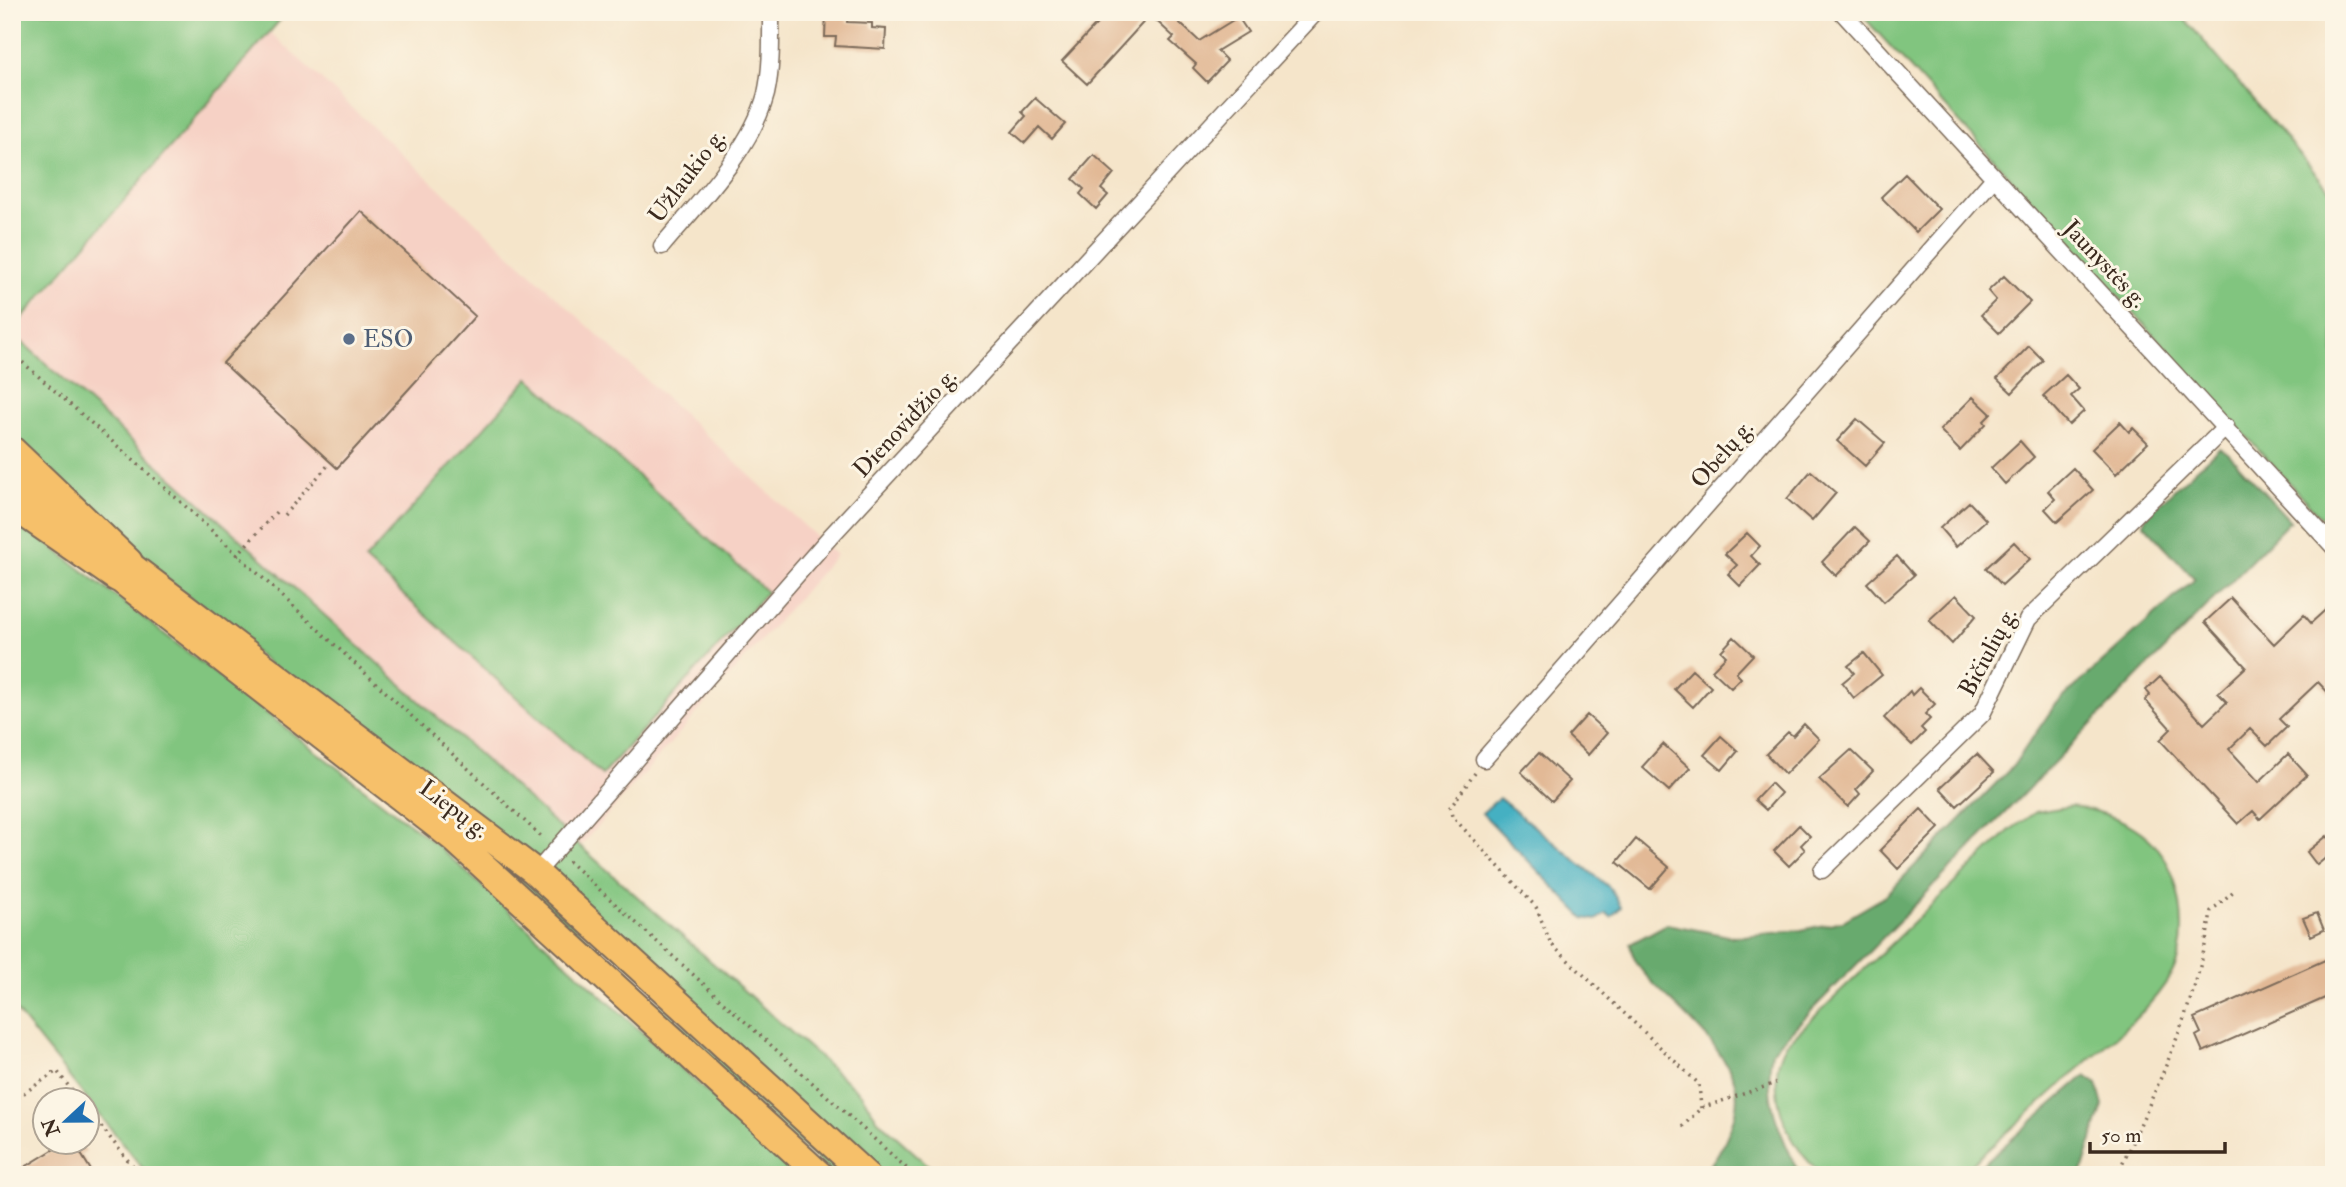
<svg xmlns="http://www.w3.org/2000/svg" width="2346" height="1187" font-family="'IM FELL Double Pica',serif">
	<rect width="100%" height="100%" fill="#fcf5e5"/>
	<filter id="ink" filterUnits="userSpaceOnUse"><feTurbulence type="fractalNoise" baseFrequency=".0143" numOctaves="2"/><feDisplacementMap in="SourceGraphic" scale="14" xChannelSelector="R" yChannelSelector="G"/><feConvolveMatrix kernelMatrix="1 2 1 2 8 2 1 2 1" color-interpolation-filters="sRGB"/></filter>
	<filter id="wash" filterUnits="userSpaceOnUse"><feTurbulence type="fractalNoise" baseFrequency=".00686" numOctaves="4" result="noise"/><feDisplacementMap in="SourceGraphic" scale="28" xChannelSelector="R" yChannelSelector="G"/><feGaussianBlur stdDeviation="1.57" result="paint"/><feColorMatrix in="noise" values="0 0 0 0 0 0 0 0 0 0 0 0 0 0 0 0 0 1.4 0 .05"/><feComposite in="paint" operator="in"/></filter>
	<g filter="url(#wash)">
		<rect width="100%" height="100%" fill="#f5e5ca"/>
		<path fill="#f6d1c5" d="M 270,32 L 836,555 L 580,846 L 12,333 Z"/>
		<path fill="#81c57f" stroke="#5e784e" stroke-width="2" d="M 12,12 L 287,12 L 12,330 Z
			M 1859,12 L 2179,12 L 2334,195 L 2334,532 Z
			M 12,333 L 580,846 L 861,1094 L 878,1120 L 939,1175 L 879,1175 L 81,507 L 12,441 Z
			M 529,378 L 767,592 L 602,775 L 365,560 Z
			M 12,516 L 438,846 L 798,1175 L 148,1175 L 12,1006 Z
			M 2072,806 C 2117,814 2159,831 2174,879 C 2183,907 2187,946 2172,973 C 2151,1010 2114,1038 2083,1065 C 2042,1102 2001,1138 1959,1175 L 1824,1175 C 1787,1149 1762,1085 1786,1044 L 2010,830 L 2036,812 Z
			M 484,849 L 522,878 L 847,1175 L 835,1175 L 808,1152 Z"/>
		<path fill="#68aa6e" stroke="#526a46" stroke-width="2" d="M 2219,448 L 2228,453 L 2290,521 L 1772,1051 C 1763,1100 1779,1131 1800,1175 L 1702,1175 C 1722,1153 1746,1108 1733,1077 C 1720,1047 1692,1021 1669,999 C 1652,981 1634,969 1630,944 L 1667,924 L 1734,937 L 1801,930 L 1843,921 L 1884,897 L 2013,766 L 2055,705 L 2195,579 L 2143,523 L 2147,515 Z
			M 2085,1076 L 2097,1084 L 2103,1105 L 2081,1175 L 1970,1175 Z"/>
		<path fill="#44b0c2" stroke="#406d70" stroke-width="2" d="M 1499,798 L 1610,888 L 1621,907 L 1611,917 L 1606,913 L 1596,920 L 1584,918 L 1578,912 L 1482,813 Z"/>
		<g id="blocks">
			<path fill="#e2b996" d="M 826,12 L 848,12 L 847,22 L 872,23 L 872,28 L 886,29 L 885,49 L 835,46 L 836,37 L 825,37 Z
				M 1108,12 L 1168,12 L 1199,41 L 1238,17 L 1248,32 L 1217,51 L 1227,61 L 1207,82 L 1193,68 L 1196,64 L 1170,41 L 1174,37 L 1150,15 L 1087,84 L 1062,61 Z
				M 1035,98 L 1065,124 L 1052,139 L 1039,127 L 1025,143 L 1012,132 L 1026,116 L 1022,112 Z
				M 1094,155 L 1114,173 L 1101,189 L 1108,195 L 1096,209 L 1080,194 L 1084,189 L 1073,179 Z
				M 1905,174 L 1939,209 L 1916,232 L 1881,197 Z
				M 361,211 L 475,316 L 337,468 L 223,363 Z
				M 2004,276 L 2030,302 L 1999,333 L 1981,315 L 1996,300 L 1988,291 Z
				M 2029,346 L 2043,360 L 2012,393 L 1997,379 Z
				M 2066,375 L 2079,389 L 2071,396 L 2084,411 L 2069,425 L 2043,396 Z
				M 1973,397 L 1991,414 L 1984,421 L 1986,424 L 1960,451 L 1940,430 Z
				M 1857,419 L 1885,443 L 1865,466 L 1837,441 Z
				M 2120,422 L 2129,432 L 2133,428 L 2148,443 L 2116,474 L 2092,449 Z
				M 2020,441 L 2034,457 L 2005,484 L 1991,468 Z
				M 2073,468 L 2093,490 L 2057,522 L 2045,509 L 2055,499 L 2048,491 Z
				M 1811,471 L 1836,493 L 1812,521 L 1787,499 Z
				M 1969,502 L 1986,520 L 1956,547 L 1940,528 Z
				M 1855,527 L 1870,541 L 1836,576 L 1822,562 Z
				M 1747,533 L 1760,546 L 1751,556 L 1760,565 L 1740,586 L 1728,574 L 1737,565 L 1725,554 Z
				M 2014,542 L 2030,559 L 2002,585 L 1986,568 Z
				M 1897,556 L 1914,575 L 1884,602 L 1867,583 Z
				M 1956,595 L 1976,616 L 1952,644 L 1929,620 Z
				M 2231,598 L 2274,644 L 2304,615 L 2311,623 L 2334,602 L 2334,699 L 2318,682 L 2279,719 L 2287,727 L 2267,746 L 2250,729 L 2229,749 L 2259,782 L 2288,754 L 2307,775 L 2260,819 L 2253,811 L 2238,824 L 2160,740 L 2171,729 L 2145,700 L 2150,695 L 2146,690 L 2160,677 L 2204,724 L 2227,702 L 2218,693 L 2246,667 L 2205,622 Z
				M 1734,637 L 1753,655 L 1736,673 L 1741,678 L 1731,688 L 1712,670 L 1726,656 L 1721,651 Z
				M 1864,653 L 1882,675 L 1854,698 L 1842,683 L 1854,673 L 1848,666 Z
				M 1692,670 L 1711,687 L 1693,707 L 1674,689 Z
				M 1919,688 L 1935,704 L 1925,714 L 1930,719 L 1921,728 L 1925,732 L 1912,745 L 1884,718 L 1910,691 L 1912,695 Z
				M 1587,715 L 1607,733 L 1588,755 L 1568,736 Z
				M 1804,724 L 1819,739 L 1785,774 L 1766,754 L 1788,732 L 1793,736 Z
				M 1721,736 L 1738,751 L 1722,770 L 1704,755 Z
				M 1663,744 L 1690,768 L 1669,791 L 1642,767 Z
				M 1851,750 L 1873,771 L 1856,789 L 1860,794 L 1848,807 L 1819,779 Z
				M 1539,753 L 1570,781 L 1552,801 L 1521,772 Z
				M 1977,754 L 1994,772 L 1957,806 L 1940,788 Z
				M 1771,783 L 1781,793 L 1766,810 L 1755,800 Z
				M 1921,809 L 1939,828 L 1898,869 L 1880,850 Z
				M 1799,825 L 1810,836 L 1801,845 L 1805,850 L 1789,866 L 1774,851 Z
				M 2327,836 L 2334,845 L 2334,851 L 2317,865 L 2307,852 Z
				M 1636,839 L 1669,867 L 1650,889 L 1617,862 Z
				M 2317,913 L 2324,930 L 2311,936 L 2303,918 Z
				M 2334,956 L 2334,994 L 2203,1052 L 2196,1036 L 2201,1033 L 2194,1018 Z
				M 66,1142 L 80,1142 L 86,1151 L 81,1154 L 94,1175 L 12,1175 Z"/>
		</g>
	</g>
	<g filter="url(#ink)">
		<use href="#blocks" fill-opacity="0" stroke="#7c6b5a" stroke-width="2"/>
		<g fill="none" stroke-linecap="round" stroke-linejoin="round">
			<g stroke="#7c6b5a" stroke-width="19">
				<path id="minor" d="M 1842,12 L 2334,547
					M 662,246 C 698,203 752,149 766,94 C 772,67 771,39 771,12
					M 1484,759 L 1994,178
					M 1822,870 L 1982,714 L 2028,619 L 2226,427
					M 536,873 L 830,537 L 1316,12"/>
			</g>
			<g stroke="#7c6b5a" stroke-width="30">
				<path id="primary" d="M 12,480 L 79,527
					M 110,550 L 533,870 L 866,1175
					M 99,563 L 453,838 L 820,1175"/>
			</g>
			<g stroke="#7c6b5a" stroke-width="32">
				<path id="trunk" d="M 12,451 L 128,562
					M 12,504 L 117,577"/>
			</g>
			<path stroke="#7c6b5a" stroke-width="3.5" stroke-dasharray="2 5" stroke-linecap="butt" d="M 12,353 L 183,504 L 544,839
				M 284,515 L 331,462
				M 237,555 L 278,510
				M 1475,773 L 1450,808 L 1452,816 L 1536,907 L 1551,944 L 1699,1084 L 1701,1108
				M 568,861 L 914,1175
				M 12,1101 L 57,1071 L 79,1100
				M 88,1110 L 134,1168 L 130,1175
				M 1682,1127 L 1701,1108 L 1776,1083
				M 2117,1175 C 2155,1092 2199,1002 2211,911 L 2236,889"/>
			<use href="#minor" stroke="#fff" stroke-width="16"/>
			<use href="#primary" stroke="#f6c06b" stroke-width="26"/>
			<use href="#trunk" stroke="#f6c06b" stroke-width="28"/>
		</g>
	</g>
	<circle fill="#5c6f8a" stroke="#fcf5e5" stroke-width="2.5" cx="349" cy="339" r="7"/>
	<g text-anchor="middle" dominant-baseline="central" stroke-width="6" stroke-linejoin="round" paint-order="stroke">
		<g font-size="24" fill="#3b2a1e" stroke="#fcf5e5">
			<text transform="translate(687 176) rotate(-53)">Užlaukio g.</text>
			<text transform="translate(2105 264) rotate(47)">Jaunystės g.</text>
			<text transform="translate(905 423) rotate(-47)">Dienovidžio g.</text>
			<text transform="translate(1722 454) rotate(-49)">Obelų g.</text>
			<text transform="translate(1988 652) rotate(-62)">Bičiulių g.</text>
			<text transform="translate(454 809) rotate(37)">Liepų g.</text>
		</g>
		<g font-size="24" fill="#4e5e75" stroke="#fcf5e5" text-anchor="start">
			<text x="363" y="339">ESO</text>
		</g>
	</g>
	<rect width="2346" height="1187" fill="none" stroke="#fcf5e5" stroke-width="42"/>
	<g transform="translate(66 1121) rotate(248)"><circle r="33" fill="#fcf5e5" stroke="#afa495" stroke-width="2"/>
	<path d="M0-5L12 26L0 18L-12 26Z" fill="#1f6fb2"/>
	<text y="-10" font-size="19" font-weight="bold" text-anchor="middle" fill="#3b2a1e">N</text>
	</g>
	<path d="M2090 1142v10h135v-10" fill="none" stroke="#3b2a1e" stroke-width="3.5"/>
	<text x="2101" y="1142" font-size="21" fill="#3b2a1e" stroke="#fcf5e5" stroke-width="5" paint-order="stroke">50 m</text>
</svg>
